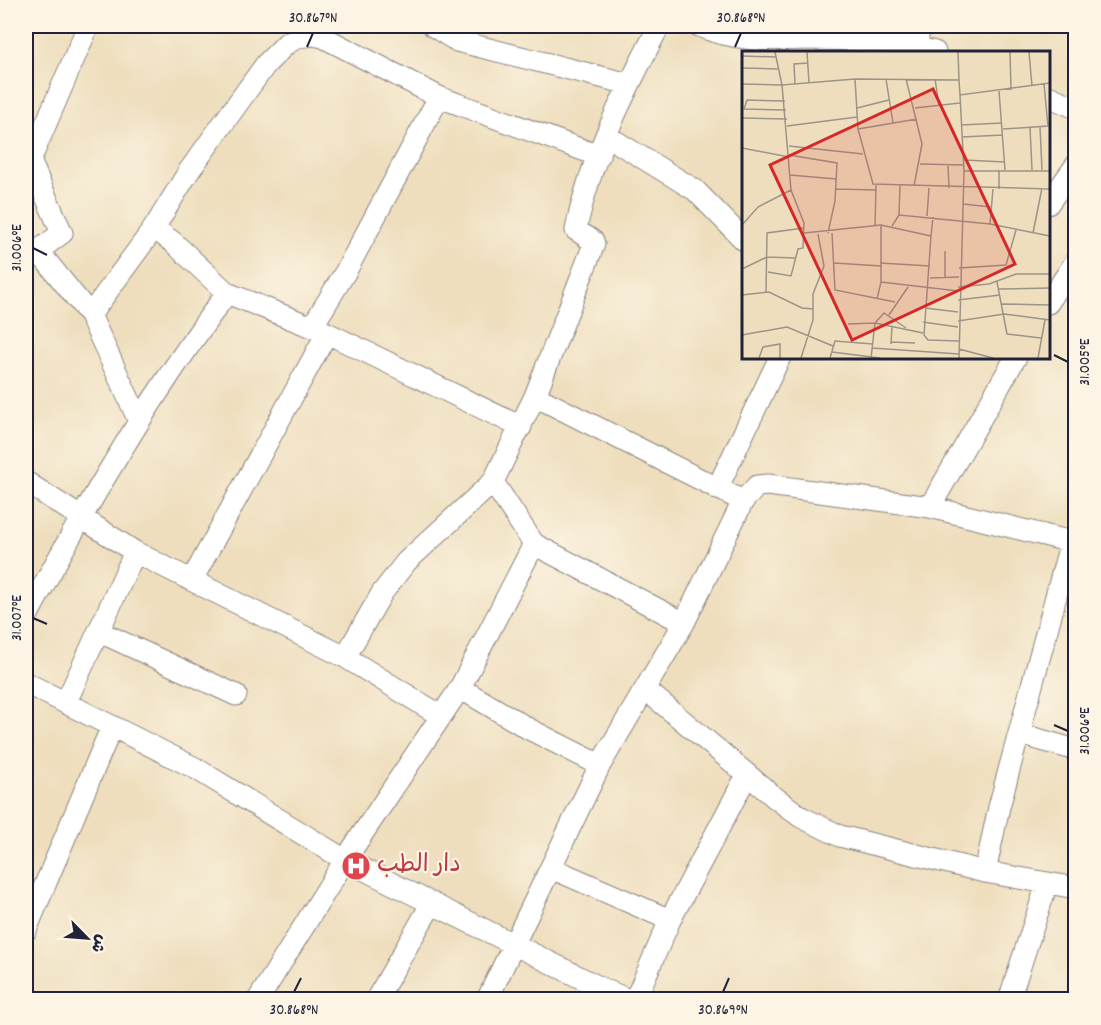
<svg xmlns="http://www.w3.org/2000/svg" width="1101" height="1025" font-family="Dekko,'Playpen Sans Arabic',sans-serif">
	<rect width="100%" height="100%" fill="#fcf5e5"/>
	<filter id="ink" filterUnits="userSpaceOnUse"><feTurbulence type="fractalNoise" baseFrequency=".0167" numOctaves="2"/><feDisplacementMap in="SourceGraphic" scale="12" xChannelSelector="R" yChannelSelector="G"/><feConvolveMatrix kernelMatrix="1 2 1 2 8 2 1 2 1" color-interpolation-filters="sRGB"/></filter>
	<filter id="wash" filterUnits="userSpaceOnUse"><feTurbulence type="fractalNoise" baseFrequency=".008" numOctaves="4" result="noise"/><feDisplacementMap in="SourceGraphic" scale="24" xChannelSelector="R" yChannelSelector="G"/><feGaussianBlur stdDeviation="1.35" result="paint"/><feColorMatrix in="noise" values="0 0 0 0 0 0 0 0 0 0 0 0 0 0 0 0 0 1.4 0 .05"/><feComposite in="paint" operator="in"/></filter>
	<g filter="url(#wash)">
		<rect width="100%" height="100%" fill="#eedebd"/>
	</g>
	<g filter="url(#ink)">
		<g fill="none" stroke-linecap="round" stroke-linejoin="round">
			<g stroke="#88807c" stroke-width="23">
				<path id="minor" d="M 433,26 L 457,41 L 629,84
					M 699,26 C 740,44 782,39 826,39 C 862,40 900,42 935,52
					M 918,26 L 918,48
					M 1048,96 L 1076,108
					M 607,136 L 695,190 L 744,240
					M 26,160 L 31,163 L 62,233 L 26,260
					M 26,170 L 88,26
					M 1048,204 L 1076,165
					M 154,228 L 174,243 L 227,293 L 327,333 L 521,427
					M 39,252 L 90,315 L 139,421
					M 1048,303 L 1076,261
					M 90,315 L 154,228 L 189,171 L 266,64 L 287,43 L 299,37 L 312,35 L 323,37 L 439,97 L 599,156
					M 312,327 L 346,271 L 439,97
					M 535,396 L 743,501
					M 26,482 L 135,552 L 345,657
					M 493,482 L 534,544 L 684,623
					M 717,489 L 780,357
					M 930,507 L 1016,357
					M 192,580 L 327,333
					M 26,618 C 86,505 150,396 227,293
					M 100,632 L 236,695
					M 26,683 L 195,768 L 345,860 L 603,989 L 629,1000
					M 460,688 L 529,729 L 600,765
					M 646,690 L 773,796 L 801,817 L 840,836 L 985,872 L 1076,888
					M 66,702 L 135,552
					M 441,716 L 345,657 L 382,593 L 406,562 L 493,482 L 535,396 L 594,244 L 593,241 L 576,230 C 590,158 626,90 659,26
					M 1020,734 L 1076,750
					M 551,868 L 670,920
					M 985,872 L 999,807 L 1071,541
					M 26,930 L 112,726
					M 26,995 L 31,1000
					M 258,1000 L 345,860 L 460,688 L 534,544
					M 376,1000 L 432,903
					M 487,1000 L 600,765 L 684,623 L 743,501 L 757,486 L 768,485 L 930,507 L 1076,543
					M 635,1000 L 670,920 L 747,775
					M 1009,1000 L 1047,884"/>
			</g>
			<use href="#minor" stroke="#fff" stroke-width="21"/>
		</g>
	</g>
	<path fill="none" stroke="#22223b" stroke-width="2" d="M 307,47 L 313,33M 735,47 L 741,33M 33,248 L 47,255M 1054,355 L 1068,362M 33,618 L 47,624M 1054,725 L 1068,731M 294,992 L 301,978M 723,992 L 729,978"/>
	<defs>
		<g id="hospital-disc" transform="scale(1.5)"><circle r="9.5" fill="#e0444e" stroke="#fcf5e5"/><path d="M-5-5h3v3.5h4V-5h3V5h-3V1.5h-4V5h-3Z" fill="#fff"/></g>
	</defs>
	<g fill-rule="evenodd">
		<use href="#hospital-disc" x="356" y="866"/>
	</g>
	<g text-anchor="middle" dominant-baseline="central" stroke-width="4.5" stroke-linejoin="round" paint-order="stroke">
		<g font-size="24" fill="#be3a42" stroke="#fcf5e5" text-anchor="start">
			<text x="377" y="866">دار الطب</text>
		</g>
	</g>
	<g transform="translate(742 51)">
		<rect width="308" height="308" fill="#eedebd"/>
		<path fill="none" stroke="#9c9389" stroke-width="1.5" d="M 33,1 L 40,34 L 113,28 L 217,29 L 218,44 L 308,32M 65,1 L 67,32M 216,1 L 217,29M 268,1 L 269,39M 287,1 L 290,35M 0,5 L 34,6M 0,17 L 36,18M 113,28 L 116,78 L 131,133 L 308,138M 144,28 L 151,72M 164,28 L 180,93 L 172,135M 193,28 L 197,54M 0,33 L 40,34 L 49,139 L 62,172 L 61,197 L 56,198 L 49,225 L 26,221M 53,33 L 52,13 L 66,12M 257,40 L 263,119M 115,57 L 147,49M 173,57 L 218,52M 2,58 L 5,49 L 43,50M 2,58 L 44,59M 0,67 L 45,68M 219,74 L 260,72M 45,75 L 115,66M 288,76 L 290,119M 298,76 L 300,119M 116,78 L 175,68M 261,78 L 306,75 L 302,33M 220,86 L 261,84M 47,95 L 121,103M 0,97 L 47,106M 47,104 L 95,112 L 93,150 L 86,182M 222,109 L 263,111M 178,113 L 222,114M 206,114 L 207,137M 257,119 L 257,138M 222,120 L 308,120M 48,124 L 94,128M 94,138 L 134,139M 221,153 L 249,156M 157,164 L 248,173 L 308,185M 185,165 L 187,137M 248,173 L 251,138M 0,174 L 16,156 L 49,139M 133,175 L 134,134M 150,175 L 157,164 L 158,134M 62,182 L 139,174 L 189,185 L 191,166M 90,182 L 93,239 L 153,251M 291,182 L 300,137M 189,185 L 182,284 L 186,289 L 217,290M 203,200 L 203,226M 92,212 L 139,215M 138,212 L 188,215M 217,217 L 264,214 L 274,179M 0,218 L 25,206 L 54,207M 188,227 L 217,226M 139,231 L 216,240M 255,231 L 265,283 L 299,287M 216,236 L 247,233 L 274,223 L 308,223M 257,238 L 308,237M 24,241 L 25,182 L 62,177M 0,244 L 27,241 L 60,257 L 71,258M 135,248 L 139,231 L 139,174M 216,249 L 258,244M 260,253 L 308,254M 183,257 L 216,261M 147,264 L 166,236M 216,270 L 262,263 L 308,269M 181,271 L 216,276M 106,273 L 133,272 L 181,282M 0,284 L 45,276 L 91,295M 149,291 L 173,292M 149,293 L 150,275M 130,297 L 217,303M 217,298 L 251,307M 90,301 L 138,307M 17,307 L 21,296 L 38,293 L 38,307M 59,307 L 71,269 L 71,243 L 82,215 L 76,183M 88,307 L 93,290 L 131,293M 129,307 L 133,272 L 142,262 L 164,277M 217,307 L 222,120 L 218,44M 296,307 L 303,269"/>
		<path fill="#d62828" fill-opacity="0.15" stroke="#d62828" stroke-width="3" d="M 191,38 L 273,213 L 110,289 L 28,114 Z"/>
		<rect width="308" height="308" fill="none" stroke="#22223b" stroke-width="3"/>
	</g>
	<rect width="1101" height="1025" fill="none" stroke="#fcf5e5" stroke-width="66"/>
	<g transform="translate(87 938) rotate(115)" stroke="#fcf5e5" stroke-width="4.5" paint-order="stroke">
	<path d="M0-4.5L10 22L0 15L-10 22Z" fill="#22223b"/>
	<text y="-9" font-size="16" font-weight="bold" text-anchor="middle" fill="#22223b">ش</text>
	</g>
	<rect x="33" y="33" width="1035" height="959" fill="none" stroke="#22223b" stroke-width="2"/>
	<g font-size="15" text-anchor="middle" fill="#22223b">
		<text x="313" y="22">30.867°N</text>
		<text x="741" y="22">30.868°N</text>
		<text transform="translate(16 248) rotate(-90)" y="5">31.006°E</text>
		<text transform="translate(1084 362) rotate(-90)" y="5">31.005°E</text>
		<text transform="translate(16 618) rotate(-90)" y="5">31.007°E</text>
		<text transform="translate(1084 731) rotate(-90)" y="5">31.006°E</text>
		<text x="294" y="1014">30.868°N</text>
		<text x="723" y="1014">30.869°N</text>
	</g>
</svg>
